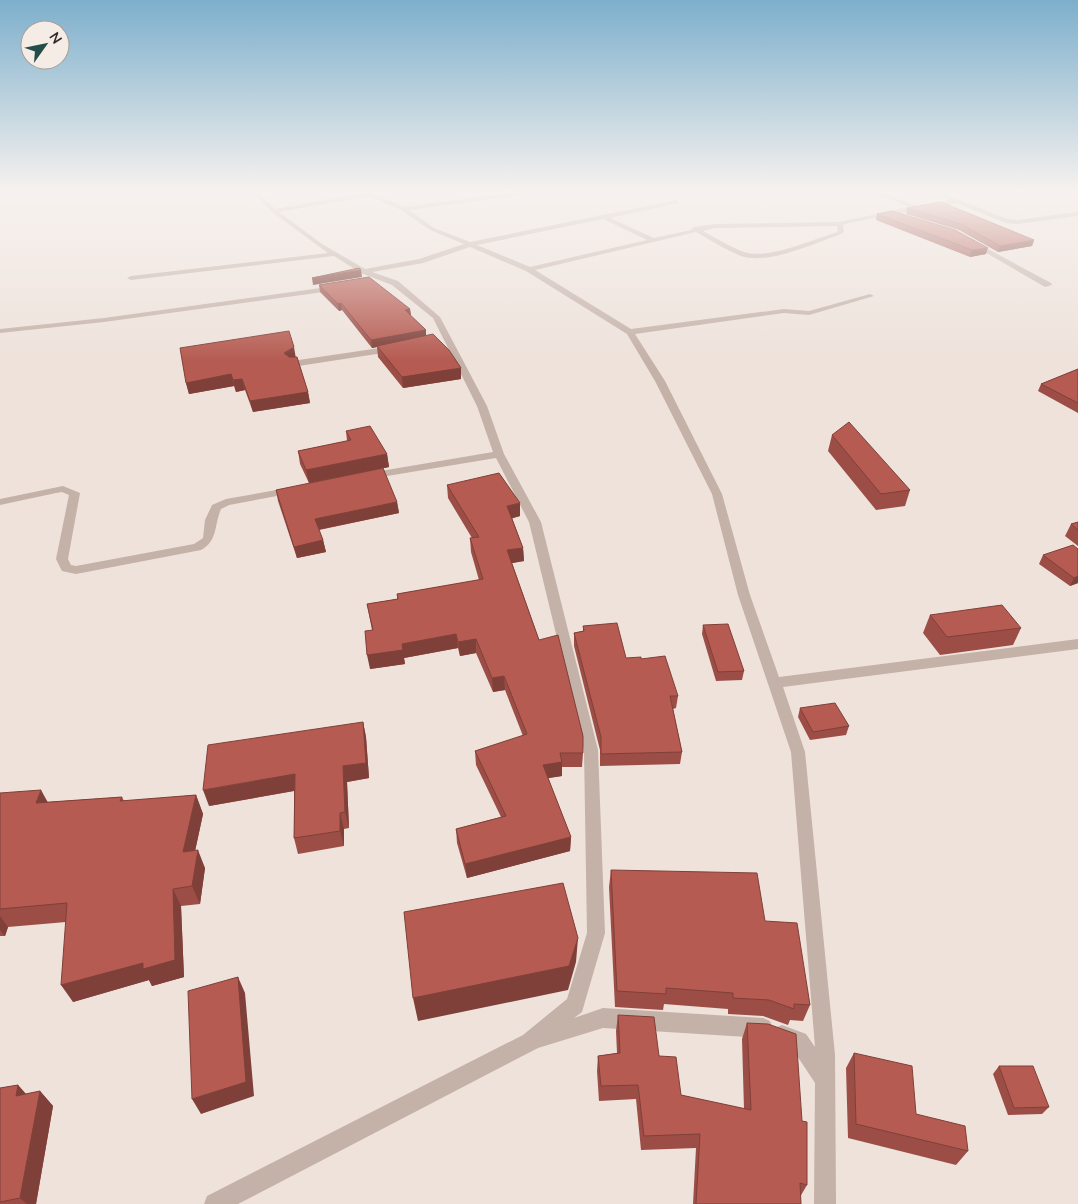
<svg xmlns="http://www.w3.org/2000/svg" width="1078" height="1204" font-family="'Nunito Sans',sans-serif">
	<rect width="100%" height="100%" fill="#eee2db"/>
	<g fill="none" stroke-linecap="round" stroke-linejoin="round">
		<path fill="#c4b1a8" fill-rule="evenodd" d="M 253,193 L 259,193 L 275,209 L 365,193 L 372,193 L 404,207 L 510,193 L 524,193 L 521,195 L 409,210 L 434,228 L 470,242 L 677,200 L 679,203 L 610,218 L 654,238 L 691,230 L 694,227 L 715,224 L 839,222 L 910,207 L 875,193 L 883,193 L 917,206 L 950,200 L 935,193 L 942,193 L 1007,219 L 1017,220 L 1078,212 L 1078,216 L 1017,224 L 1006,223 L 956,203 L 848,223 L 843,225 L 844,232 L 839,235 C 812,244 769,265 741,256 C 726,250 710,240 696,232 L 535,270 L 631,329 L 784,309 L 809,311 L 870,294 L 874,296 L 809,315 L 784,313 L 635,334 L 665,381 L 722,494 L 750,595 L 779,677 L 1078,639 L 1078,649 L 783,687 L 805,752 L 835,1055 L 836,1204 L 814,1204 L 815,1083 L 792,1048 L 775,1042 L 772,1035 L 775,1028 L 782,1025 L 806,1034 L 815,1047 L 791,752 L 738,595 L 712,494 L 655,381 L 627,334 L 526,271 L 470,247 L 423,263 L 372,272 L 398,281 L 440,317 L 487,406 L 504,454 L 541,522 L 598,750 L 605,933 L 584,1005 L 582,1012 L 574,1018 L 603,1008 L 763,1018 L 770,1021 L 773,1028 L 770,1035 L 763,1038 L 603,1028 L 538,1048 L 238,1204 L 204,1204 L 207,1196 L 523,1035 L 567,999 L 587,933 L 584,750 L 529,522 L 496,458 L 369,479 L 364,476 L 369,473 L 493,452 L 477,406 L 433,318 L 392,285 L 361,273 L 334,256 L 131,280 L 127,278 L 131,276 L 328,253 L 272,212 ZM 369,196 L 401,210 L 430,230 L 464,244 L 419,259 L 365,269 L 322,244 L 279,212 ZM 603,219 L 647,240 L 530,267 L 477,245 ZM 837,226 L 838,231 L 835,233 C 811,240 768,260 744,252 C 730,247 716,238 703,231 L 715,228 Z
			M 973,241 L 1051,283 L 1052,285 L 1045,287 L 971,244 L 970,243 Z
			M 335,286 L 339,288 L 338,290 L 104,322 L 0,333 L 0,329 L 104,318 Z
			M 393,346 L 397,349 L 396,351 L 292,367 L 288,364 L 292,361 Z
			M 63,486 L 80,493 L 68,559 L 71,565 L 76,566 L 194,544 L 203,538 L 205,520 L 212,505 L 226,499 L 293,487 L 298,490 L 293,493 L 229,505 L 221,509 C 214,525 218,541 201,550 L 76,574 L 62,571 L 56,559 L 69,495 L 62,492 L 56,493 L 0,505 L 0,499 Z"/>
	</g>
	<path fill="#9c4e46" d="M 907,208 L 1034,240 L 1032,246 L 998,252 L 959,230 L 906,214 Z
		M 877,214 L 986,254 L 970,257 L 876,220 Z
		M 319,285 L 410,309 L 411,316 L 426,330 L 426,335 L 461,379 L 403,388 L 378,357 L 377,347 L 372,348 L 342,310 L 339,311 L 320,292 Z
		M 296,357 L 308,392 L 310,403 L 253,412 L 245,390 L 236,392 L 234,386 L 189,394 L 186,383 Z
		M 1078,369 L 1078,413 L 1038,391 L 1041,384 Z
		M 346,431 L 387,454 L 389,467 L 309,483 L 300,464 L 298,451 L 347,441 Z
		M 832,435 L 910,490 L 905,506 L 876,510 L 828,451 Z
		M 447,485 L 520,516 L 512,518 L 523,548 L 524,561 L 512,563 L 539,640 L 583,753 L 582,767 L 562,767 L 562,776 L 548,778 L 571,837 L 570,851 L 467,878 L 457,843 L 456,829 L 501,817 L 476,765 L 475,751 L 523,736 L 505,690 L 493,692 L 476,653 L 460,656 L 458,648 L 404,658 L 405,664 L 370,669 L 372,630 L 367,604 L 397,599 L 397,594 L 479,580 L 471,552 L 470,538 L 472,538 L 448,498 Z
		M 276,490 L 397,502 L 399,513 L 319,530 L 323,540 L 326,552 L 297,558 L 278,501 Z
		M 1078,522 L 1078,546 L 1065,536 L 1071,524 Z
		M 1078,549 L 1078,583 L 1070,586 L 1039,564 L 1043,555 Z
		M 930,615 L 1021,628 L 1013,645 L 940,655 L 923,633 Z
		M 703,625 L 744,671 L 742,680 L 716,681 L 702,634 Z
		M 583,626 L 626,658 L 641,659 L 678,696 L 676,708 L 673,709 L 682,752 L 680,764 L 600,766 L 600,750 L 574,646 L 574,633 L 583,631 Z
		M 800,708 L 849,726 L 846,735 L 810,740 L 798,717 Z
		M 363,722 L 366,737 L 369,778 L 347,782 L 349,828 L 344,829 L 344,846 L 298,854 L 294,838 L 294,791 L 209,806 Z
		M 0,793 L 48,802 L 122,797 L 124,801 L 196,795 L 203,814 L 195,851 L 205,868 L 200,904 L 181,906 L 184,977 L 152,986 L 149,980 L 73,1002 L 66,922 L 8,927 L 5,936 L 0,936 Z
		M 611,870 L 765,921 L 810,1005 L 803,1021 L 790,1020 L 788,1025 L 763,1016 L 728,1014 L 728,1009 L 664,1004 L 663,1010 L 615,1007 L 609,887 Z
		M 618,1015 L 659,1056 L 681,1095 L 744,1109 L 742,1039 L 747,1023 L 807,1185 L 800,1197 L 801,1204 L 693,1204 L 696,1148 L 641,1150 L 636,1099 L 599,1101 L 597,1071 L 598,1056 L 617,1053 L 616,1031 Z
		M 854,1053 L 916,1114 L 968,1151 L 956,1165 L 848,1138 L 846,1068 Z
		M 999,1066 L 1049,1107 L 1042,1114 L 1008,1115 L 993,1074 Z
		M 18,1085 L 26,1094 L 40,1091 L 53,1106 L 36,1204 L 0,1204 L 0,1088 Z"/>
	<path fill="#7f4039" d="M 1034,240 L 1032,246 L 998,252 L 1000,246 Z
		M 988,248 L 986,254 L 970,257 L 972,250 Z
		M 361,270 L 362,277 L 313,285 L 312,278 Z
		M 341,303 L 342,310 L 339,311 L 338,304 Z
		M 410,309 L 411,316 L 405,310 Z
		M 426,330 L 426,337 L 372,348 L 371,340 Z
		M 294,347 L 296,359 L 286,364 L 284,353 Z
		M 461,368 L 461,379 L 403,388 L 402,377 Z
		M 231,374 L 234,386 L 189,394 L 186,383 Z
		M 242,379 L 245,390 L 236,392 L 233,380 Z
		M 308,392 L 310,403 L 253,412 L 250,401 Z
		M 387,454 L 389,467 L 309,483 L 306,470 Z
		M 397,502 L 399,513 L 317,530 L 315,519 Z
		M 520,503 L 520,516 L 507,520 L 507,506 Z
		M 323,540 L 326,552 L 297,558 L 294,547 Z
		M 523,548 L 524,561 L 507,564 L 507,550 Z
		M 1078,576 L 1078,583 L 1070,586 L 1074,578 Z
		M 456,634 L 458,648 L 404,658 L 405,664 L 370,669 L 367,655 L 402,644 Z
		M 476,639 L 476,653 L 460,656 L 458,642 Z
		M 504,676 L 505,690 L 493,692 L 492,678 Z
		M 363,722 L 366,737 L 369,778 L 347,782 L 349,828 L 345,812 L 343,766 Z
		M 562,762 L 562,776 L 543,779 L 543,765 Z
		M 295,774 L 299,790 L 209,806 L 203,790 Z
		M 41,790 L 51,808 L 36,803 Z
		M 196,795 L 203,814 L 191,870 L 183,852 Z
		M 340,813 L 344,829 L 344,846 L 340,831 Z
		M 571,837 L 570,851 L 467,878 L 465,864 Z
		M 198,850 L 205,868 L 200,904 L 192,886 Z
		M 173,889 L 181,906 L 184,977 L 152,986 L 149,980 L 73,1002 L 61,985 Z
		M 0,916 L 8,927 L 5,936 L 0,930 Z
		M 578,938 L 576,962 L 568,990 L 418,1021 L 413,998 Z
		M 238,977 L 245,993 L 254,1096 L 201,1114 L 192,1099 Z
		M 18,1085 L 31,1100 L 16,1096 Z
		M 40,1091 L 53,1106 L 36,1204 L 27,1204 L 20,1198 Z"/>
	<path fill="#b55b51" stroke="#7f4039" d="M 941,202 L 1034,240 L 1000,246 L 961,224 L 907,208 Z
		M 892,211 L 955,230 L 988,248 L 972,250 L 877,214 Z
		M 359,268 L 361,270 L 312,278 Z
		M 369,277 L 410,309 L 405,310 L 426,330 L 371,340 L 341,303 L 338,304 L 319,285 Z
		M 289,331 L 294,347 L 284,353 L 289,357 L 297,357 L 308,392 L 250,401 L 242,379 L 233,380 L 231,374 L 186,383 L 180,348 Z
		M 433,334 L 449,350 L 461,368 L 402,377 L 377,346 Z
		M 1078,369 L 1078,403 L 1041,384 Z
		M 849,422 L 910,490 L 881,494 L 832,435 Z
		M 370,426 L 387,454 L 306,470 L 298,451 L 351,440 L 346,431 Z
		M 383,468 L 397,502 L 315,519 L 323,540 L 294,547 L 276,490 Z
		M 499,473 L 520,503 L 507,506 L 523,548 L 507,550 L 539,640 L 558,635 L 583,736 L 583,753 L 560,753 L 562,762 L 543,765 L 571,837 L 465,864 L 456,829 L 506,816 L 475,751 L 527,734 L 504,676 L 492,678 L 476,639 L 458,642 L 456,634 L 402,644 L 403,650 L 367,655 L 365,631 L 373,630 L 367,604 L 398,599 L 397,594 L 483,579 L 470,538 L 479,537 L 447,485 Z
		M 1078,522 L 1078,530 L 1071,524 Z
		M 1073,545 L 1078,549 L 1078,576 L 1074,578 L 1043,555 Z
		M 1002,605 L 1021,628 L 947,637 L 930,615 Z
		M 617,623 L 626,658 L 641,657 L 641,659 L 665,656 L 678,696 L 670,696 L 682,752 L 601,754 L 601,737 L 574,633 L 584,631 L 583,626 Z
		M 728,624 L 744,671 L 718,672 L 703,625 Z
		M 835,703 L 849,726 L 813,732 L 800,708 Z
		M 363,722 L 366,763 L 343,766 L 345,812 L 340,813 L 340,831 L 294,838 L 295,774 L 203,790 L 208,745 Z
		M 41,790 L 36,803 L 122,797 L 120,801 L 196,795 L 183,852 L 198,850 L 192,886 L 173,889 L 175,960 L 143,969 L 143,963 L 61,985 L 67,903 L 0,909 L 0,793 Z
		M 611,870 L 757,873 L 765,921 L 797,923 L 810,1005 L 794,1004 L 794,1009 L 769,1000 L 733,998 L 733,993 L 666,988 L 666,994 L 617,991 Z
		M 563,883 L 578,938 L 569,966 L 413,998 L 404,912 Z
		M 238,977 L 246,1082 L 192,1099 L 188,991 Z
		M 618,1015 L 654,1017 L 659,1056 L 676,1057 L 681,1095 L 751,1110 L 747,1023 L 768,1024 L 796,1034 L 802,1121 L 807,1122 L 807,1185 L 800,1183 L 801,1204 L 696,1204 L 700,1134 L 644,1136 L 638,1085 L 601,1086 L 598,1056 L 620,1053 Z
		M 854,1053 L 912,1066 L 916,1114 L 965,1126 L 968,1151 L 856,1124 Z
		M 999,1066 L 1033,1066 L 1049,1107 L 1014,1108 Z
		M 18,1085 L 16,1096 L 40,1091 L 20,1198 L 0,1202 L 0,1088 Z"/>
	<linearGradient id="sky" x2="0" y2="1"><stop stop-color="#7dafcc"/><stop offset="0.53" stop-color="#f7f2ef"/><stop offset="1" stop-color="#f7f2ef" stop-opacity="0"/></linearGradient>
	<rect width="1078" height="361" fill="url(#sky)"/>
	<g transform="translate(45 45) rotate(57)"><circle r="24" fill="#f6ece6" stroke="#a89e9a"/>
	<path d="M0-4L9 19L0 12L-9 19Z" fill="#234d4a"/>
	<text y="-8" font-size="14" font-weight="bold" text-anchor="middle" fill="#322927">N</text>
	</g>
</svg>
